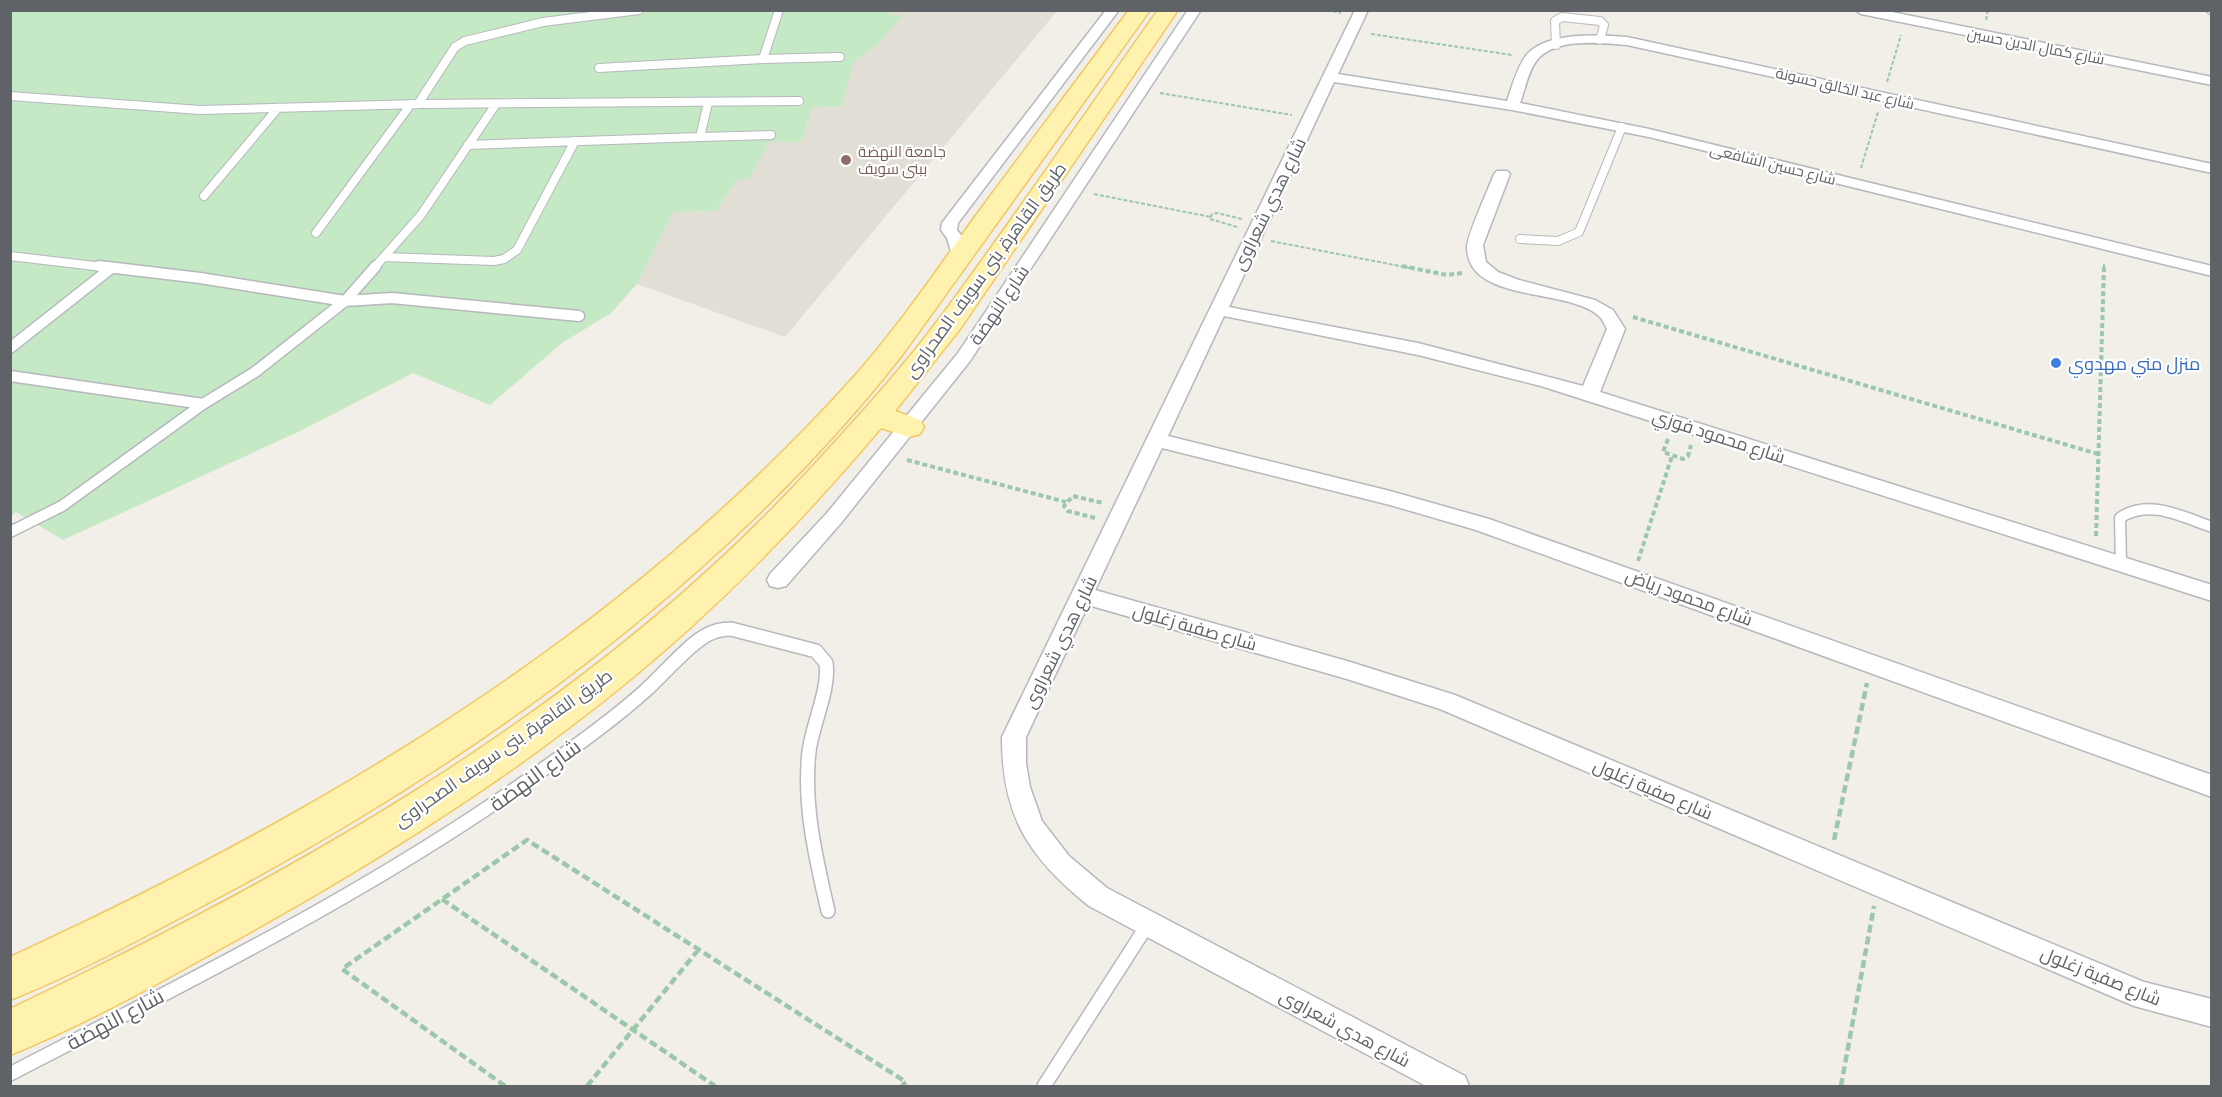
<svg xmlns="http://www.w3.org/2000/svg" width="2222" height="1097" font-family="'PT Sans Narrow',Cairo,sans-serif">
	<rect width="100%" height="100%" fill="#f1efe8"/>
	<path fill="#e1ded6" d="M 892,11 L 1057,11 L 785,337 L 637,284 L 673,212 L 716,211 L 737,180 L 749,178 L 770,142 L 801,142 L 813,107 L 842,106 L 853,63 L 879,43 L 902,15 L 889,15 Z"/>
	<path fill="#c5e8c5" d="M 892,10 L 890,15 L 903,15 L 879,43 L 853,63 L 842,106 L 813,107 L 801,142 L 770,142 L 749,179 L 737,180 L 716,211 L 673,212 L 637,284 L 611,313 L 562,343 L 490,405 L 413,373 L 302,430 L 63,540 L 16,512 L 11,516 L 11,11 Z"/>
	<g fill="none" stroke-linecap="round" stroke-linejoin="round">
		<g stroke="#b5b8bc" stroke-width="10">
			<path id="lane-far2" d="M 779,10 L 763,59 L 840,57
				M 1556,45 L 1555,21 L 1562,17 L 1600,21 L 1604,25 L 1600,40
				M 599,68 L 763,59
				M 10,96 L 200,110 L 418,104 L 799,101
				M 708,103 L 700,137 L 771,135
				M 418,104 L 455,47 L 465,41 L 543,22 L 639,10
				M 468,145 L 700,137
				M 204,196 L 278,108
				M 316,233 L 411,104
				M 1520,239 L 1558,241 L 1579,232 L 1622,127
				M 10,256 L 112,268
				M 384,257 L 494,261 L 504,259 L 517,250 L 575,141
				M 374,268 L 421,215 L 496,104"/>
		</g>
		<g stroke="#b5b8bc" stroke-width="13">
			<path id="lane-far1" d="M 99,266 L 200,278 L 345,301 L 392,298 L 579,316
				M 10,348 L 110,269
				M 10,376 L 203,404
				M 10,532 L 62,506 L 203,404 L 255,372 L 345,301 L 376,266
				M 2121,564 L 2120,518 C 2148,498 2183,517 2212,527"/>
		</g>
		<g stroke="#b5b8bc" stroke-width="16">
			<path id="lane" d="M 10,1074 C 195,978 383,886 552,763 C 584,740 616,717 645,691 C 663,675 686,647 705,636 C 713,631 722,629 731,629 L 816,651 L 826,663 C 830,689 812,725 809,752 C 803,805 816,859 828,911
				M 1044,1086 L 1148,924"/>
		</g>
		<g stroke="#b5b8bc" stroke-width="3">
			<path id="street" d="M 1106,10 L 1119,10 L 958,223 L 957,230 L 963,238 L 967,256 L 959,261 L 953,259 L 947,238 L 941,230 L 942,223 Z
				M 1188,10 L 1201,10 L 970,361 L 841,523 L 786,586 L 778,588 L 770,586 L 767,580 L 770,574 L 827,513 L 958,353 Z
				M 1355,10 L 1368,10 L 1338,74 L 1507,101 C 1512,87 1516,70 1525,57 C 1544,31 1598,35 1627,37 L 2212,164 L 2212,173 L 1627,45 C 1601,43 1556,37 1537,60 C 1528,71 1525,90 1520,103 L 1649,129 L 2212,266 L 2212,276 L 1649,137 L 1512,110 L 1334,82 L 1229,307 L 1418,343 L 1583,386 L 1607,329 C 1605,326 1603,320 1600,317 C 1570,287 1467,304 1467,247 C 1467,235 1489,188 1494,174 L 1497,171 L 1507,171 L 1510,174 L 1483,245 L 1486,262 L 1498,272 L 1519,280 L 1595,300 L 1613,310 L 1625,329 L 1600,392 L 2212,585 L 2212,601 L 1541,386 L 1418,355 L 1224,316 L 1168,436 L 1390,491 L 1489,519 L 2212,775 L 2212,797 L 1476,530 L 1390,505 L 1162,448 L 1095,590 L 1347,661 L 1455,695 L 2144,982 L 2212,999 L 2212,1027 L 2134,1006 L 1440,709 L 1347,679 L 1088,605 L 1026,737 L 1026,763 L 1030,787 L 1042,821 L 1069,856 L 1107,888 L 1465,1076 L 1469,1086 L 1426,1086 L 1089,906 C 1028,857 1002,816 1002,737 Z
				M 1855,10 L 1882,10 L 2212,77 L 2212,85 L 1861,14 Z
				M 2205,10 L 2212,10 L 2212,15 Z"/>
		</g>
		<g stroke="#f2c960" stroke-width="3">
			<path id="primary" d="M 1129,10 L 1150,10 L 903,354 C 722,585 464,769 206,904 C 142,938 78,973 10,1000 L 10,957 C 323,813 617,639 850,381 C 897,329 936,271 977,214 C 1027,146 1079,78 1129,10 Z
				M 1158,10 L 1178,10 L 960,329 L 895,411 L 920,420 L 924,427 L 920,434 L 909,437 L 881,428 C 821,499 758,566 690,628 C 554,751 397,851 238,939 C 164,980 89,1023 10,1055 L 10,1009 C 303,870 589,709 810,469 C 856,419 902,369 942,315 C 1016,215 1086,112 1158,10 Z"/>
		</g>
		<path stroke="#9cc7a9" stroke-width="2" stroke-dasharray="4 2" stroke-linecap="butt" d="M 1327,10 L 1341,13
			M 1986,20 L 1988,10
			M 1371,34 L 1512,55
			M 1887,82 L 1901,35
			M 1160,93 L 1292,115
			M 1861,168 L 1878,112
			M 1094,194 L 1211,217
			M 1237,227 L 1210,219 L 1212,214 L 1217,213 L 1242,219
			M 1271,241 L 1410,268
			M 2104,268 L 2104,262"/>
		<path stroke="#9cc7a9" stroke-width="4" stroke-dasharray="5 3" stroke-linecap="butt" d="M 1402,266 L 1447,275 L 1462,273
			M 1633,317 L 2098,454
			M 1668,439 L 1663,452 L 1683,459 L 1688,456 L 1691,445
			M 907,460 L 1066,502
			M 1095,518 L 1068,511 L 1064,506 L 1073,496 L 1103,503
			M 2096,536 L 2104,266
			M 1638,561 L 1672,456"/>
		<path stroke="#9cc7a9" stroke-width="4.5" stroke-dasharray="8 4" stroke-linecap="butt" d="M 1834,840 L 1867,683
			M 442,899 L 715,1086
			M 505,1086 L 342,969 L 527,840 L 906,1082 L 902,1086
			M 587,1086 L 699,949
			M 1841,1086 L 1874,906"/>
		<use href="#lane-far2" stroke="#fff" stroke-width="8"/>
		<use href="#lane-far1" stroke="#fff" stroke-width="10"/>
		<use href="#lane" stroke="#fff" stroke-width="13"/>
		<use href="#street" fill="#fff" fill-rule="evenodd"/>
		<use href="#primary" fill="#fff2af" fill-rule="evenodd"/>
	</g>
	<circle fill="#8d6e63" stroke="#fff" stroke-width="2" cx="846" cy="160" r="6"/>
	<circle fill="#3f7fe0" stroke="#fff" stroke-width="2" cx="2056" cy="363" r="6"/>
	<g text-anchor="middle" dominant-baseline="central" stroke-width="4.5" stroke-linejoin="round" paint-order="stroke">
		<g font-size="15" fill="#5f6368" stroke="#fff">
			<text transform="translate(2036 46) rotate(11)">شارع كمال الدين حسين</text>
			<text transform="translate(1845 88) rotate(13)">شارع عبد الخالق حسونة</text>
			<text transform="translate(1773 164) rotate(14)">شارع حسين الشافعى</text>
		</g>
		<g font-size="15" fill="#785e54" stroke="#fff" text-anchor="start">
			<text x="858" y="151">جامعة النهضة<tspan x="858" dy="17">ببنى سويف</tspan></text>
		</g>
		<g font-size="18" fill="#5f6368" stroke="#fff">
			<text transform="translate(1269 204) rotate(-64)">شارع هدي شعراوى</text>
			<text transform="translate(985 270) rotate(-54)">طريق القاهرة, بنى سويف الصحراوى</text>
			<text transform="translate(999 305) rotate(-56)">شارع النهضة</text>
			<text transform="translate(1719 436) rotate(18)">شارع محمود فوزي</text>
			<text transform="translate(1689 597) rotate(20)">شارع محمود رياض</text>
			<text transform="translate(1195 627) rotate(16)">شارع صفية زغلول</text>
			<text transform="translate(1060 642) rotate(-64)">شارع هدي شعراوى</text>
			<text transform="translate(503 748) rotate(-35)">طريق القاهرة, بنى سويف الصحراوى</text>
			<text transform="translate(1653 789) rotate(23)">شارع صفية زغلول</text>
			<text transform="translate(2101 976) rotate(22)">شارع صفية زغلول</text>
			<text transform="translate(1345 1028) rotate(28)">شارع هدي شعراوى</text>
		</g>
		<g font-size="18" fill="#366cbe" stroke="#fff" text-anchor="start">
			<text x="2068" y="363">منزل مني مهدوي</text>
		</g>
		<g font-size="21" fill="#5f6368" stroke="#fff">
			<text transform="translate(535 775) rotate(-36)">شارع النهضة</text>
			<text transform="translate(115 1019) rotate(-28)">شارع النهضة</text>
		</g>
	</g>
	<rect width="2222" height="1097" fill="none" stroke="#5f6368" stroke-width="24"/>
</svg>
